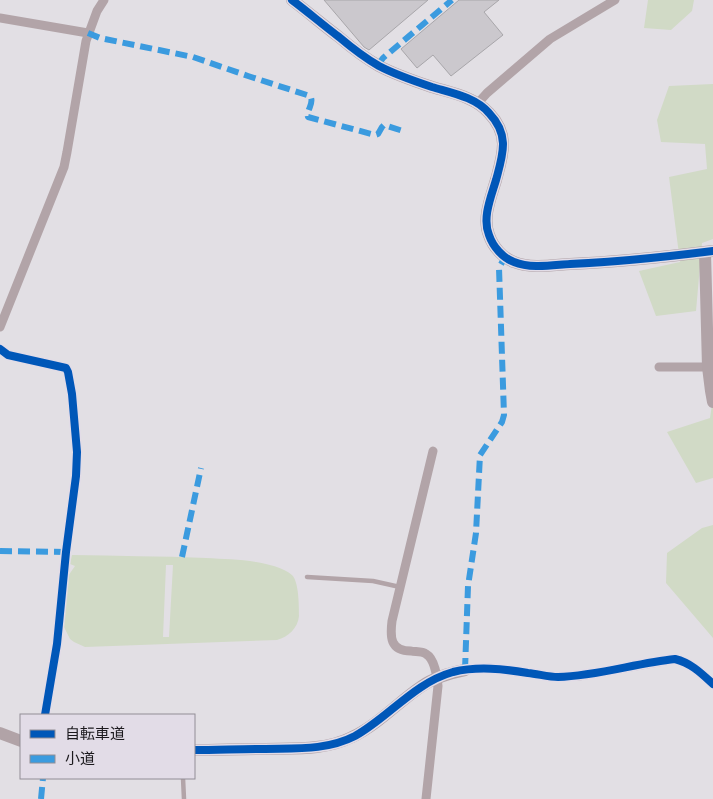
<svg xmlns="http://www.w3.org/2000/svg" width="713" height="799" font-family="'Public Sans','Noto Sans JP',sans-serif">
	<rect width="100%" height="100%" fill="#e2dfe4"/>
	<path fill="#d1dac6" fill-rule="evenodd" d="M 648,0 L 694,0 L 692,11 L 671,30 L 644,28 Z
		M 713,84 L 713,239 L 702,243 L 696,311 L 656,316 L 639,271 L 680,262 L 669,177 L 707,169 L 705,144 L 661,142 L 657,120 L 669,86 Z
		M 713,398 L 713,478 L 696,483 L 667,432 L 710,418 Z
		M 713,525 L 713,638 L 666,583 L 667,553 L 702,528 Z
		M 72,555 C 116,556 161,556 206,558 C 222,559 240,559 256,562 C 267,564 283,567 292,575 C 299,582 299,606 299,616 C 298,628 288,637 277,640 L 85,647 L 74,642 L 70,639 L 64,627 L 64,616 L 68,576 L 75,566 L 70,564 ZM 166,565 L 173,565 L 169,637 L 163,637 Z"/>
	<path fill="#cbc8cd" stroke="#a8a6aa" d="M 324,0 L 428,0 L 369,50 L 364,47 Z
		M 459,0 L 499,0 L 484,12 L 503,35 L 451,76 L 433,55 L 417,68 L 401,49 Z"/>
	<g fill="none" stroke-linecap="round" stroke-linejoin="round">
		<path stroke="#b2a4a8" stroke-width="4.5" d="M 307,577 L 373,581 L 400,587
			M 183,778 L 184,799"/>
		<path stroke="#b2a4a8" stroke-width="9" d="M 0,18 L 88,33
			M 478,103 L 487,93 L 550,39 L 615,0
			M 0,327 L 64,167 L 67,152 L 86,41 L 97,11 L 104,0
			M 0,349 L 8,355 L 66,368 L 68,372 L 72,394 L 77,452 L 76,476 L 66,552 L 57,644 L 45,715
			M 659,367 L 708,367
			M 465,670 L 488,668 L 556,677 L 579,676 L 675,659 C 691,663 701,673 713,684
			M 426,799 L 438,686 C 437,677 435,659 426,654 C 422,651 415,652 411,651 C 390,651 390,637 392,621 L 433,451"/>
		<path stroke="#b1a3a7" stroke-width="12" d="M 292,0 C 308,12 323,25 339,37 C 352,48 365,58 379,66 C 396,75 414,81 432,87 C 452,93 475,97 489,113 C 510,135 503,154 496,180 C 491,197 482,218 489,235 C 493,247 503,258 514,262 C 531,269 553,265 570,264 C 618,262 665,257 713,251
			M 705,252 L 708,367 L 711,391 L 713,402
			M 0,733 L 21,741
			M 194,750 C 217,750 239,749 262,749 C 293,748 324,751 352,737 C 378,725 398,702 422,686 C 435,677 450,673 465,670"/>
		<path stroke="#3b9bdf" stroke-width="6" stroke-dasharray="12 6" stroke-linecap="butt" d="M 88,33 L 100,38 L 193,57 L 248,76 L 310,96 C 315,103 306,110 308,117 L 375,135 L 378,134 L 382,127 L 384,125 L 403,131
			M 378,65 L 383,58 L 452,0
			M 0,551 L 66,552
			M 182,557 L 201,468
			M 465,670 L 468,586 L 476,533 L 480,455 L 502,422 L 504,415 L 499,268 L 505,257
			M 41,799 L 43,778"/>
		<g stroke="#e2dce7" stroke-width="11">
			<path id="cycleway" d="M 292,0 C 308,12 323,25 339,37 C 352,48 365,58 379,66 C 396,75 414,81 432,87 C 452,93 475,97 489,113 C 510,135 503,154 496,180 C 491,197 482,218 489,235 C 493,247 503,258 514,262 C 531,269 553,265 570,264 C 618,262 665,257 713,251
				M 0,349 L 8,355 L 66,368 L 68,372 L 72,394 L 77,452 L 76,476 L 66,552 L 57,644 L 45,715
				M 194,750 C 217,750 239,749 262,749 C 293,748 326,751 355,736 C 389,717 414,683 453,672 C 478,666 504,669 528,673 C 538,674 549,677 558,677 C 598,676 636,663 675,659 C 691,663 701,673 713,684"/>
		</g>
		<use href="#cycleway" stroke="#0057b8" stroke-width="8"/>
	</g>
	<rect x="20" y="714" width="175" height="65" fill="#e2dce7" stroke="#928e96"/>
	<rect x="30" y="730" width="25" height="8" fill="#0057b8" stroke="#928e96"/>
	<text x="65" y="739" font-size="15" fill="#1b191d">自転車道</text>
	<rect x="30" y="755" width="25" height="8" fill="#3b9bdf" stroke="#928e96"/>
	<text x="65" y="764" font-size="15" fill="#1b191d">小道</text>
</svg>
